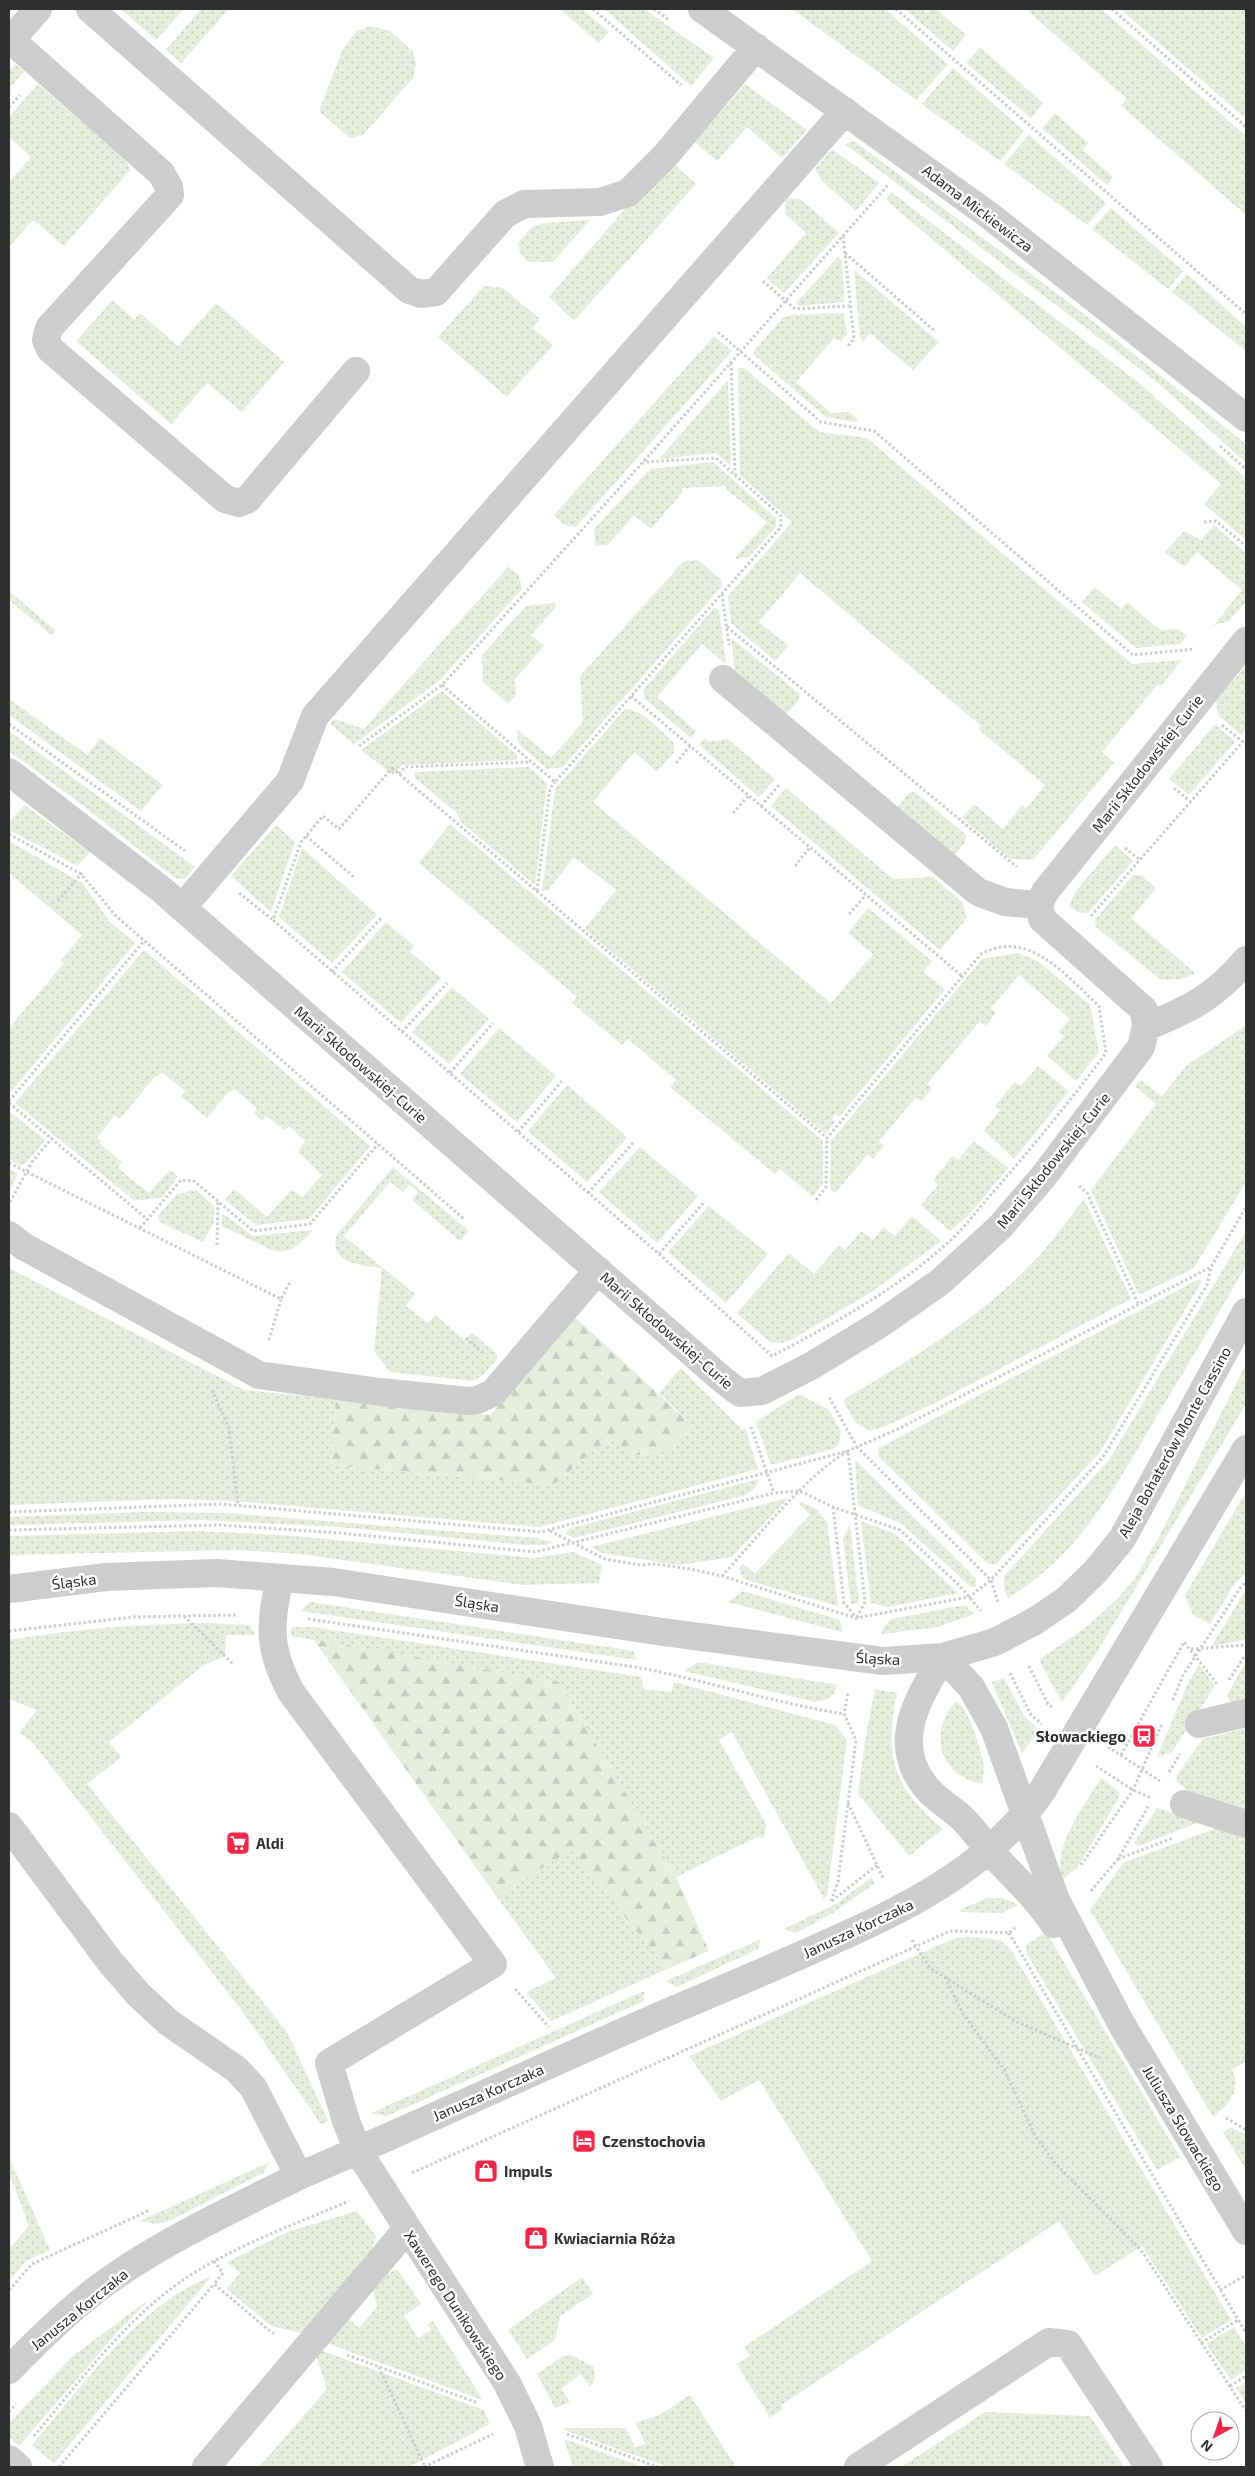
<svg xmlns="http://www.w3.org/2000/svg" width="1255" height="2476" font-family="'Exo 2',sans-serif">
	<defs>
		<pattern id="green-dots" width="8" height="8" patternUnits="userSpaceOnUse" patternTransform="scale(1.25)"><rect width="8" height="8" fill="#e7eedd"/><path d="M2 2h.1M6 6h.1" fill="none" stroke="#c6ccbe" stroke-width="1.8" stroke-linecap="round"/></pattern>
		<pattern id="forest-firs" width="22" height="20" patternUnits="userSpaceOnUse" patternTransform="scale(1.25)"><rect width="22" height="20" fill="#e7eedd"/><path d="M5 1l3.5 6h-7zM16 11l3.5 6h-7z" fill="#c6ccbe"/></pattern>
	</defs>
	<rect width="100%" height="100%" fill="#fff"/>
	<path fill="url(#green-dots)" d="M 121,9 L 184,9 L 156,40 Z
		M 201,9 L 229,9 L 181,63 L 166,50 Z
		M 560,9 L 582,9 L 609,32 L 599,43 Z
		M 604,9 L 644,9 L 714,58 L 691,86 Z
		M 797,9 L 885,9 L 948,64 L 916,100 L 795,11 Z
		M 905,9 L 922,9 L 927,13 L 931,9 L 936,9 L 966,35 L 953,51 Z
		M 1026,9 L 1101,9 L 1246,136 L 1246,215 L 1121,106 L 1127,99 Z
		M 1120,9 L 1246,9 L 1246,119 L 1229,104 Z
		M 371,26 L 390,31 L 413,52 L 416,63 L 413,78 L 363,135 L 350,138 L 319,111 L 343,49 L 357,31 Z
		M 980,47 L 1043,103 L 1031,118 L 966,63 Z
		M 15,64 L 24,71 L 9,89 L 9,71 Z
		M 953,68 L 1024,131 L 1000,161 L 922,104 Z
		M 38,84 L 126,160 L 130,170 L 64,246 L 33,220 L 9,247 L 9,182 L 31,157 L 9,137 L 9,117 Z
		M 745,84 L 807,130 L 782,158 L 747,127 L 717,161 L 695,142 Z
		M 1055,113 L 1088,143 L 1083,150 L 1113,177 L 1107,185 L 1042,128 Z
		M 1029,135 L 1106,203 L 1087,225 L 1004,164 Z
		M 854,141 L 1080,311 L 1246,444 L 1246,463 L 1157,382 L 845,144 Z
		M 832,149 L 879,183 L 856,211 L 822,181 L 815,169 Z
		M 675,165 L 696,184 L 574,321 L 549,297 L 624,210 Z
		M 891,192 L 1138,382 L 1246,478 L 1246,540 L 1204,504 L 1221,484 L 886,200 Z
		M 787,198 L 800,199 L 839,233 L 784,293 L 767,278 L 806,233 L 786,215 L 785,201 Z
		M 1111,208 L 1183,271 L 1168,289 L 1092,229 Z
		M 590,220 L 553,262 L 528,262 L 520,253 L 518,243 L 532,227 L 544,223 Z
		M 838,257 L 842,260 L 844,302 L 799,306 L 796,303 Z
		M 854,270 L 939,342 L 913,370 L 870,333 L 864,341 L 860,338 Z
		M 1187,274 L 1246,327 L 1246,351 L 1172,292 Z
		M 484,286 L 503,288 L 540,319 L 533,328 L 553,345 L 507,397 L 438,337 Z
		M 113,300 L 134,320 L 140,313 L 178,346 L 216,303 L 284,362 L 242,412 L 207,383 L 171,424 L 76,341 Z
		M 844,313 L 847,334 L 841,341 L 834,338 L 796,382 L 831,413 L 849,412 L 858,420 L 856,422 L 826,417 L 754,355 L 753,352 L 783,318 L 791,315 Z
		M 714,336 L 732,351 L 576,527 L 565,525 L 554,515 Z
		M 738,368 L 744,368 L 819,432 L 867,438 L 1132,664 L 1182,660 L 1161,686 L 1158,684 L 1102,752 L 1114,763 L 1033,860 L 1010,859 L 962,818 L 974,804 L 1003,829 L 1022,805 L 1026,809 L 1045,785 L 978,729 L 981,726 L 800,573 L 759,622 L 788,646 L 775,661 L 731,623 L 728,596 L 792,522 L 740,475 Z
		M 728,380 L 731,466 L 716,453 L 659,459 Z
		M 713,462 L 776,518 L 776,527 L 749,557 L 734,559 L 767,522 L 727,490 L 726,486 L 682,488 L 682,493 L 651,529 L 634,515 L 608,545 L 595,546 L 594,529 L 650,469 Z
		M 1214,525 L 1246,553 L 1246,602 L 1229,621 L 1213,626 L 1242,590 L 1197,552 L 1184,567 L 1165,552 L 1184,531 L 1201,540 Z
		M 698,560 L 721,580 L 722,586 L 563,767 L 547,769 L 518,743 L 517,729 L 551,758 L 583,722 L 580,676 L 684,561 Z
		M 508,567 L 519,575 L 522,589 L 440,680 L 354,744 L 330,724 L 334,719 L 364,729 Z
		M 1095,587 L 1121,609 L 1127,602 L 1160,630 L 1178,629 L 1187,636 L 1180,644 L 1136,648 L 1082,602 Z
		M 9,591 L 55,630 L 51,635 L 9,600 Z
		M 555,603 L 556,607 L 531,635 L 544,646 L 515,679 L 516,695 L 508,704 L 483,682 L 482,655 L 526,606 Z
		M 714,608 L 719,610 L 726,664 L 702,644 L 657,697 L 696,731 L 691,738 L 645,699 L 643,690 Z
		M 731,638 L 800,694 L 798,701 L 786,715 L 735,672 Z
		M 1246,665 L 1246,728 L 1241,735 L 1218,715 L 1216,701 Z
		M 442,691 L 517,755 L 517,760 L 402,765 L 393,775 L 361,750 Z
		M 9,699 L 87,755 L 100,738 L 163,785 L 141,811 L 9,715 Z
		M 625,709 C 644,710 660,731 674,743 L 674,752 L 657,772 L 634,752 L 593,802 L 831,1003 L 873,954 L 848,933 L 868,908 L 932,961 L 923,972 L 945,989 L 839,1117 L 836,1114 L 832,1119 L 835,1122 L 826,1134 L 586,930 L 586,927 L 616,890 L 574,857 L 548,890 L 542,891 L 555,789 Z
		M 1215,724 L 1235,742 L 1189,795 L 1169,779 Z
		M 9,731 L 195,867 L 185,879 L 175,878 L 85,807 L 9,751 Z
		M 704,738 L 709,742 L 728,739 L 775,779 L 759,797 L 699,745 Z
		M 529,767 L 547,783 L 535,885 L 460,821 L 457,813 L 414,777 L 415,772 Z
		M 786,788 L 893,879 L 933,877 L 962,902 L 967,918 L 940,950 L 771,806 Z
		M 915,792 L 966,835 L 965,842 L 953,857 L 896,809 L 909,793 Z
		M 24,805 L 90,852 L 78,866 L 9,830 L 9,823 Z
		M 450,824 L 823,1141 L 823,1183 L 813,1197 L 780,1169 L 775,1174 L 670,1087 L 676,1080 L 628,1039 L 622,1045 L 572,1003 L 577,997 L 419,863 Z
		M 276,825 L 295,842 L 271,912 L 231,876 Z
		M 9,841 L 82,883 L 110,922 L 135,943 L 9,1094 L 9,1028 L 64,963 L 61,960 L 82,935 L 9,873 Z
		M 1115,845 L 1133,861 L 1088,913 L 1078,912 L 1069,906 L 1076,891 Z
		M 302,848 L 377,915 L 332,963 L 279,917 Z
		M 1133,875 L 1141,875 L 1156,888 L 1131,918 L 1195,973 L 1181,979 L 1161,980 L 1096,927 L 1095,920 Z
		M 386,922 L 414,946 L 410,952 L 441,978 L 401,1023 L 342,972 Z
		M 144,950 L 370,1146 L 309,1219 L 256,1225 L 225,1200 L 234,1189 L 267,1217 L 291,1190 L 303,1197 L 322,1175 L 298,1152 L 305,1141 L 289,1126 L 285,1130 L 266,1116 L 262,1121 L 254,1113 L 257,1108 L 235,1089 L 228,1093 L 207,1118 L 181,1096 L 185,1091 L 162,1072 L 157,1077 L 156,1075 L 120,1119 L 115,1115 L 97,1138 L 101,1141 L 99,1143 L 122,1162 L 118,1168 L 149,1193 L 170,1170 L 178,1176 L 163,1197 L 135,1201 L 15,1103 Z
		M 1018,953 L 1039,962 L 1090,1005 L 1099,1052 L 1076,1081 L 1047,1056 L 1064,1036 L 1059,1032 L 1070,1019 L 1019,975 L 991,1008 L 996,1013 L 986,1026 L 980,1021 L 927,1084 L 932,1088 L 922,1101 L 916,1097 L 879,1141 L 884,1146 L 873,1159 L 868,1154 L 835,1193 L 830,1189 L 831,1141 L 982,959 Z
		M 452,987 L 489,1019 L 449,1064 L 412,1032 Z
		M 1246,1025 L 1246,1182 L 1194,1268 L 1139,1295 L 1091,1190 L 1156,1104 L 1135,1086 L 1140,1080 L 1162,1096 L 1186,1066 Z
		M 499,1028 L 556,1076 L 517,1122 L 460,1074 Z
		M 1038,1066 L 1069,1091 L 1014,1159 L 984,1131 L 1000,1110 L 995,1106 L 1015,1082 L 1021,1086 Z
		M 567,1085 L 627,1137 L 587,1182 L 528,1131 Z
		M 9,1111 L 45,1140 L 27,1162 L 20,1166 L 9,1159 Z
		M 974,1141 L 1008,1168 L 969,1215 L 950,1231 L 921,1205 L 938,1185 L 933,1180 L 952,1156 L 958,1160 Z
		M 640,1147 L 698,1196 L 657,1243 L 599,1192 Z
		M 393,1167 L 469,1231 L 460,1241 L 412,1200 L 418,1192 L 409,1185 L 403,1192 L 390,1182 L 344,1236 L 415,1294 L 406,1306 L 428,1323 L 435,1315 L 464,1340 L 472,1333 L 497,1354 L 497,1359 L 483,1375 L 473,1381 L 390,1372 L 374,1351 L 382,1268 C 363,1265 330,1265 336,1236 Z
		M 9,1169 L 18,1174 L 9,1191 Z
		M 196,1190 L 214,1206 L 214,1222 L 203,1242 L 160,1222 L 158,1216 L 177,1194 Z
		M 1084,1199 L 1131,1299 L 939,1401 L 888,1425 L 870,1431 L 856,1423 L 843,1400 C 912,1359 984,1316 1039,1256 C 1055,1238 1069,1218 1084,1199 Z
		M 709,1206 L 768,1254 L 726,1303 L 668,1252 Z
		M 222,1213 L 253,1236 L 313,1230 C 301,1243 292,1254 274,1251 L 222,1226 Z
		M 912,1216 L 941,1241 L 873,1291 L 791,1340 L 782,1343 L 770,1342 L 737,1313 L 789,1253 L 814,1274 L 839,1245 L 845,1250 L 861,1231 L 873,1240 L 884,1227 L 895,1236 Z
		M 1246,1231 L 1246,1266 C 1217,1316 1188,1365 1158,1414 C 1117,1484 1080,1555 1008,1598 L 1004,1589 L 1004,1576 L 1109,1460 Z
		M 9,1268 L 244,1390 L 336,1399 L 331,1465 L 553,1485 L 609,1438 L 631,1457 L 670,1449 L 693,1426 L 659,1393 L 681,1368 L 742,1430 L 745,1428 L 758,1469 L 540,1527 L 234,1501 L 172,1499 L 9,1505 Z
		M 1199,1279 L 1202,1281 L 1100,1452 L 996,1564 L 988,1564 L 878,1456 L 879,1448 Z
		M 1246,1364 L 1246,1404 L 1094,1657 L 1062,1702 L 1039,1660 L 1089,1625 L 1116,1600 L 1134,1580 L 1160,1535 Z
		M 799,1394 L 829,1410 L 841,1431 L 839,1443 L 833,1449 L 771,1465 L 756,1422 Z
		M 855,1460 L 976,1578 L 976,1587 L 971,1587 L 902,1524 L 858,1505 Z
		M 759,1479 L 755,1488 L 746,1495 L 574,1538 L 566,1534 L 568,1529 Z
		M 1246,1492 L 1246,1574 L 1235,1583 L 1210,1624 L 1193,1615 L 1185,1595 Z
		M 788,1498 L 732,1557 L 679,1565 L 602,1553 L 591,1547 Z
		M 801,1502 L 816,1509 L 827,1522 L 838,1606 L 743,1579 L 739,1568 L 743,1564 L 755,1574 L 761,1567 L 810,1515 L 799,1504 Z
		M 145,1512 L 226,1513 L 536,1538 L 553,1542 L 546,1545 L 526,1545 L 340,1527 L 203,1520 L 9,1525 L 9,1517 Z
		M 861,1521 L 895,1534 L 958,1593 L 888,1607 L 871,1603 Z
		M 850,1524 L 859,1603 L 851,1604 L 843,1539 Z
		M 195,1531 L 282,1535 L 534,1558 L 573,1552 L 602,1565 L 599,1583 L 522,1585 L 301,1554 L 238,1550 L 9,1555 L 9,1536 Z
		M 1246,1589 L 1246,1637 L 1244,1640 L 1212,1646 Z
		M 743,1591 L 840,1620 L 842,1632 L 728,1602 Z
		M 310,1602 L 633,1651 L 637,1660 L 301,1611 Z
		M 965,1605 L 974,1614 L 938,1627 L 882,1634 L 883,1628 L 891,1619 Z
		M 207,1623 L 250,1625 L 255,1635 L 226,1635 L 225,1656 L 204,1665 L 109,1742 L 121,1757 L 87,1784 L 287,2032 L 328,2121 L 321,2124 L 243,2012 L 33,1743 L 19,1732 L 37,1710 L 9,1699 L 9,1640 C 75,1629 140,1624 207,1623 Z
		M 292,1627 L 312,1627 L 641,1677 L 644,1689 L 671,1692 L 674,1682 L 835,1725 L 847,1740 L 827,1895 L 824,1899 L 732,1732 L 719,1740 L 766,1823 L 764,1838 L 757,1837 L 676,1877 L 559,1682 L 291,1636 Z
		M 698,1662 L 837,1685 C 835,1696 827,1700 816,1702 L 684,1671 Z
		M 1246,1662 L 1246,1705 L 1233,1708 L 1227,1695 Z
		M 1199,1665 L 1215,1686 L 1172,1752 L 1157,1757 L 1188,1683 Z
		M 1004,1678 L 1024,1716 L 1039,1730 L 1022,1753 L 993,1685 L 992,1682 Z
		M 875,1689 L 897,1693 C 884,1757 892,1786 943,1829 L 909,1856 L 858,1794 L 865,1740 Z
		M 956,1701 C 968,1706 983,1754 984,1767 C 984,1772 983,1777 982,1783 C 972,1783 964,1778 957,1773 C 933,1753 937,1722 956,1701 Z
		M 1246,1728 L 1246,1810 L 1191,1793 L 1177,1782 L 1177,1775 L 1203,1739 Z
		M 1101,1778 L 1120,1792 L 1118,1799 L 1077,1868 L 1063,1879 C 1050,1849 1086,1803 1101,1778 Z
		M 1157,1808 L 1200,1822 L 1138,1846 L 1134,1843 Z
		M 1219,1827 L 1246,1836 L 1246,2061 L 1232,2070 C 1242,2090 1229,2104 1213,2117 L 1090,1910 L 1123,1863 Z
		M 571,1848 L 667,1969 L 551,2021 L 526,1992 L 556,1978 L 497,1897 Z
		M 872,1877 L 874,1884 L 831,1914 L 796,1933 L 784,1929 L 836,1904 Z
		M 987,1898 L 1003,1898 L 1018,1905 L 1001,1913 L 960,1912 L 959,1910 Z
		M 1046,1932 L 1180,2157 L 1157,2170 L 1027,1954 L 1026,1945 Z
		M 972,1937 L 1000,1940 L 1011,1950 L 1231,2320 L 1202,2338 L 1142,2246 L 1095,2276 L 1059,2221 L 781,2405 L 783,2409 L 770,2418 L 737,2364 L 750,2356 L 744,2347 L 872,2261 L 759,2080 L 721,2101 L 689,2056 L 955,1938 Z
		M 761,1939 L 758,1949 L 677,1987 L 666,1981 Z
		M 644,1991 L 644,2001 L 387,2116 L 371,2113 Z
		M 1231,2127 L 1246,2135 L 1246,2170 L 1223,2132 Z
		M 9,2157 L 50,2250 L 26,2261 L 9,2281 L 9,2249 L 29,2226 L 9,2173 Z
		M 270,2162 L 263,2173 L 169,2221 L 156,2224 L 140,2221 Z
		M 357,2211 L 376,2236 L 371,2252 L 302,2333 L 271,2326 L 227,2289 L 240,2273 L 227,2262 L 290,2231 Z
		M 397,2269 L 421,2304 L 404,2316 L 418,2338 L 431,2330 L 427,2324 L 433,2321 L 483,2400 L 326,2343 L 347,2317 L 359,2328 L 377,2307 L 373,2290 L 387,2274 Z
		M 211,2277 L 54,2463 L 32,2445 C 80,2389 142,2301 211,2277 Z
		M 582,2277 L 593,2294 L 560,2316 L 555,2340 L 527,2359 L 508,2330 Z
		M 151,2298 L 116,2334 L 19,2446 L 9,2437 L 9,2423 L 74,2355 Z
		M 1234,2327 L 1246,2346 L 1246,2370 L 1231,2380 L 1206,2344 Z
		M 320,2350 L 484,2410 L 490,2424 L 409,2467 L 259,2467 L 327,2389 L 316,2355 Z
		M 571,2355 L 594,2367 L 595,2378 L 590,2387 L 581,2374 L 561,2389 L 570,2402 L 555,2408 L 537,2374 L 563,2356 Z
		M 1246,2382 L 1246,2404 L 1236,2388 Z
		M 690,2395 L 736,2467 L 668,2467 L 564,2430 L 564,2428 L 626,2428 L 635,2448 L 645,2444 L 636,2423 L 661,2414 Z
		M 985,2412 L 1090,2416 L 1124,2467 L 901,2467 Z
		M 564,2439 L 643,2467 L 573,2467 Z"/>
	<path fill="url(#forest-firs)" d="M 574,1316 L 693,1426 L 670,1449 L 630,1457 L 609,1438 L 553,1485 L 331,1465 L 336,1399 L 490,1415 Z
		M 313,1639 L 559,1682 L 676,1877 L 709,1951 L 667,1969 L 571,1849 L 497,1897 Z"/>
	<g fill="none" stroke-linecap="round" stroke-linejoin="round">
		<path stroke="#cdcdcd" stroke-width="3" stroke-dasharray="2.5 2.5" stroke-linecap="butt" d="M 593,9 L 681,85
			M 654,9 L 668,19
			M 896,9 L 1246,314
			M 1112,9 L 1246,127
			M 9,107 L 20,95
			M 843,236 L 854,339 L 848,346
			M 845,253 L 936,332
			M 763,281 L 795,309 L 849,306
			M 718,332 L 821,422 L 874,431 L 1133,655 L 1194,649
			M 731,363 L 735,474
			M 1220,446 L 1246,469
			M 1204,522 L 1216,521 L 1246,546
			M 722,594 L 729,645
			M 727,627 L 1017,867
			M 442,685 L 555,782 L 781,527 L 781,516 L 716,458 L 643,462
			M 631,696 L 962,976
			M 9,724 L 185,851
			M 1222,725 L 1243,742
			M 359,746 L 442,685 L 643,462 L 888,185
			M 676,763 L 690,746
			M 392,768 L 827,1138 L 981,954 C 1029,928 1066,976 1099,1006 L 1106,1053 C 1071,1100 1034,1145 996,1189 C 982,1204 970,1221 956,1235 C 903,1286 837,1322 772,1356 L 659,1254 L 273,920 L 301,842 L 323,816 L 339,829 Z
			M 399,774 L 405,767 L 530,762
			M 1174,788 L 1191,802
			M 761,806 L 780,784
			M 733,813 L 749,795
			M 9,834 L 81,874 L 116,916 L 464,1219
			M 306,836 L 355,878
			M 1125,848 L 1140,860
			M 795,866 L 810,847
			M 537,891 L 550,788 L 555,782
			M 239,893 L 273,920
			M 58,901 L 82,873
			M 849,914 L 866,895
			M 1091,916 L 1246,738
			M 332,972 L 381,918
			M 402,1032 L 447,983
			M 450,1073 L 493,1023
			M 9,1101 L 144,941
			M 9,1103 L 147,1219
			M 518,1132 L 562,1081
			M 9,1163 L 281,1299 L 291,1280
			M 1079,1186 L 1087,1193 L 1138,1303
			M 588,1193 L 634,1142
			M 816,1200 L 826,1187 L 827,1138
			M 10,1202 L 32,1162 L 52,1138
			M 140,1228 L 181,1180 L 194,1181 L 253,1231 L 310,1224 L 378,1144
			M 217,1245 L 218,1202
			M 659,1254 L 705,1201
			M 466,1338 L 482,1352
			M 269,1340 L 281,1299
			M 212,1390 L 229,1428 L 238,1505
			M 751,1427 L 774,1493
			M 833,1507 L 844,1603 L 856,1617
			M 9,1512 L 221,1504 L 541,1532 L 848,1451 L 857,1447 L 829,1397
			M 9,1530 L 219,1525 L 340,1533 L 535,1552 L 774,1493 L 800,1491 L 833,1507 L 900,1530 L 959,1585 L 981,1611
			M 550,1531 L 605,1559 L 640,1565 L 656,1564 L 690,1569 L 722,1576 L 856,1618 L 969,1597 L 991,1580 L 1103,1457 L 1207,1285 L 1211,1267 L 1246,1207
			M 722,1576 C 757,1538 804,1477 848,1451 L 865,1602 L 856,1619
			M 998,1602 L 991,1580 L 857,1447 L 900,1428 L 1211,1267
			M 184,1616 L 234,1665
			M 308,1619 L 635,1667 C 705,1680 774,1703 844,1714
			M 9,1631 L 134,1617 L 237,1615
			M 1191,1649 L 1246,1645
			M 1029,1666 L 1048,1704 L 1053,1708
			M 1010,1673 L 1031,1715 L 1042,1724
			M 1229,1680 L 1246,1654
			M 1173,1700 L 1183,1675 L 1241,1587 L 1246,1582
			M 1108,1747 L 1160,1781
			M 1121,1755 L 1184,1642 L 1217,1684
			M 1096,1766 L 1133,1790 L 1151,1798
			M 1169,1772 L 1180,1754
			M 848,1803 L 883,1878
			M 1118,1859 L 1173,1838
			M 1081,1865 L 1133,1790 L 1162,1724
			M 1091,1891 L 1118,1859 L 1149,1805
			M 831,1901 L 838,1882 L 856,1740 L 844,1714 L 848,1693
			M 832,1901 L 877,1865
			M 1009,1933 L 1246,2333
			M 912,1940 L 930,1968 L 989,2005 L 1017,2022 L 1100,2058
			M 945,1977 L 963,2014 L 1005,2071 L 1034,2134 L 1055,2163 L 1141,2250 L 1246,2411
			M 515,1989 L 549,2027
			M 1226,2118 L 1246,2130
			M 412,2173 L 950,1931 L 1009,1933 L 1015,1928
			M 214,2261 L 223,2273 L 214,2284 L 271,2332 L 274,2333
			M 9,2290 L 32,2264 L 150,2210
			M 1220,2290 L 1246,2275
			M 1201,2343 L 1238,2320
			M 347,2355 L 478,2403
			M 379,2367 L 425,2467
			M 1230,2386 L 1246,2376
			M 9,2412 L 16,2404
			M 567,2434 L 658,2467
			M 34,2436 C 83,2378 131,2311 197,2271 C 245,2242 298,2223 349,2201
			M 59,2467 L 214,2284
			M 424,2467 L 493,2434"/>
		<path stroke="#cdcdcd" stroke-width="28" d="M 90,9 L 409,290 L 421,294 L 436,292 L 505,214 L 524,204 L 600,202 L 628,193 L 666,155 L 756,47
			M 702,9 L 990,216 L 1246,418
			M 11,40 L 161,173 L 169,187 L 170,195 L 49,328 L 46,340 L 50,349 L 225,499 L 239,503 L 247,500 L 356,371
			M 9,42 L 38,9
			M 723,679 L 978,892 L 1005,902 L 1039,905
			M 9,772 L 162,890 L 723,1380 L 740,1393 L 762,1391 L 811,1366 L 880,1324 L 940,1282 L 1000,1227 L 1043,1177 L 1141,1047 L 1146,1027 L 1144,1010 L 1042,919 L 1039,905 L 1045,892 L 1246,641
			M 182,908 L 290,781 L 315,716 L 845,111
			M 1146,1027 C 1190,1009 1215,997 1246,960
			M 9,1235 L 23,1246 L 259,1375 L 380,1392 L 469,1401 L 477,1400 L 493,1393 L 598,1270
			M 280,1578 C 269,1624 268,1649 291,1692 L 493,1964 L 329,2063 L 346,2121 L 358,2151 L 507,2383 L 528,2426 L 540,2467
			M 9,1589 L 106,1577 L 217,1573 L 333,1582 L 663,1632 L 883,1661 L 943,1657 L 995,1642 L 1035,1621 L 1066,1600 L 1095,1572 L 1122,1539 L 1246,1312
			M 943,1657 L 971,1687 L 994,1728 L 1056,1900 L 1122,2025 L 1246,2231
			M 943,1657 C 919,1696 890,1742 925,1786 C 935,1799 950,1807 962,1818 C 972,1828 980,1839 989,1850 C 1011,1875 1036,1896 1054,1924
			M 1199,1724 L 1246,1713
			M 1184,1804 L 1246,1824
			M 9,1826 L 111,1963 L 138,1994 L 168,2022 L 236,2069 L 253,2087 L 299,2176
			M 9,2370 C 38,2340 71,2308 105,2283 C 165,2240 233,2209 299,2176 C 417,2125 534,2071 652,2019 C 708,1995 764,1972 819,1947 C 904,1909 988,1870 1042,1791 L 1246,1449
			M 9,2459 L 18,2467
			M 206,2467 L 407,2229
			M 858,2467 L 1049,2342 L 1068,2344 L 1149,2467"/>
	</g>
	<defs>
		<g id="bus-square" transform="scale(1.25)"><rect x="-9" y="-9" width="18" height="18" rx="4" fill="#f12849" stroke="#fff"/><path d="M-5-6H5V4H4V6H2V4H-2V6H-4V4H-5ZM-3.5-4V0h7V-4ZM-3.5 1.2v1.5H-2V1.2ZM2 1.2v1.5H3.5V1.2Z" fill="#fff"/></g>
		<g id="supermarket-square" transform="scale(1.25)"><rect x="-9" y="-9" width="18" height="18" rx="4" fill="#f12849" stroke="#fff"/><path d="M-6-5.5h2.5l.6 2H6L4.5 2H-2.5L-4.4-4H-6ZM-1.5 3.2a1.3 1.3 0 1 0 .1 0ZM3 3.2a1.3 1.3 0 1 0 .1 0Z" fill="#fff"/></g>
		<g id="hotel-square" transform="scale(1.25)"><rect x="-9" y="-9" width="18" height="18" rx="4" fill="#f12849" stroke="#fff"/><path d="M-6-4.5h1.5V1H6V5H4.5V3h-9V5H-6ZM-4 0a1.8 1.8 0 1 1 3.6 0ZM.5 0V-2.5h3Q6-2.5 6 0Z" fill="#fff"/></g>
		<g id="shop-square" transform="scale(1.25)"><rect x="-9" y="-9" width="18" height="18" rx="4" fill="#f12849" stroke="#fff"/><path d="M-5-2.5h2.3a2.7 3.5 0 0 1 5.4 0H5L5.5 6h-11ZM-1.5-2.5h3a1.5 2.3 0 0 0-3 0Z" fill="#fff"/></g>
	</defs>
	<g fill-rule="evenodd">
		<use href="#bus-square" x="1144" y="1736"/>
		<use href="#supermarket-square" x="238" y="1843"/>
		<use href="#hotel-square" x="584" y="2141"/>
		<use href="#shop-square" x="486" y="2171"/>
		<use href="#shop-square" x="536" y="2238"/>
	</g>
	<g text-anchor="middle" dominant-baseline="central" stroke-width="5" stroke-linejoin="round" paint-order="stroke">
		<g font-size="15" fill="#303030" stroke="#fff">
			<text transform="translate(978 208) rotate(37)">Adama Mickiewicza</text>
			<text transform="translate(1147 763) rotate(-52)">Marii Skłodowskiej-Curie</text>
			<text transform="translate(361 1064) rotate(41)">Marii Skłodowskiej-Curie</text>
			<text transform="translate(1053 1160) rotate(-51)">Marii Skłodowskiej-Curie</text>
			<text transform="translate(667 1330) rotate(41)">Marii Skłodowskiej-Curie</text>
			<text transform="translate(1174 1442) rotate(-61)">Aleja Bohaterów Monte Cassino</text>
			<text transform="translate(74 1581) rotate(-7)">Śląska</text>
			<text transform="translate(477 1603) rotate(9)">Śląska</text>
			<text transform="translate(878 1658) rotate(3)">Śląska</text>
			<text transform="translate(858 1928) rotate(-25)">Janusza Korczaka</text>
			<text transform="translate(488 2092) rotate(-24)">Janusza Korczaka</text>
			<text transform="translate(1184 2128) rotate(59)">Juliusza Słowackiego</text>
			<text transform="translate(456 2305) rotate(57)">Xawerego Dunikowskiego</text>
			<text transform="translate(79 2309) rotate(-39)">Janusza Korczaka</text>
		</g>
		<g font-size="15" font-weight="bold" fill="#303030" stroke="#fff" text-anchor="start">
			<text x="1126" y="1736" text-anchor="end">Słowackiego</text>
			<text x="256" y="1843">Aldi</text>
			<text x="602" y="2141">Czenstochovia</text>
			<text x="504" y="2171">Impuls</text>
			<text x="554" y="2238">Kwiaciarnia Róża</text>
		</g>
	</g>
	<rect width="1255" height="2476" fill="none" stroke="#303030" stroke-width="20"/>
	<g transform="translate(1215 2436) rotate(220)"><circle r="24" fill="#ffffff" stroke="#acacac"/>
	<path d="M0-4L9 19L0 12L-9 19Z" fill="#f12849"/>
	<text y="-8" font-size="14" font-weight="bold" text-anchor="middle" fill="#303030">N</text>
	</g>
</svg>
